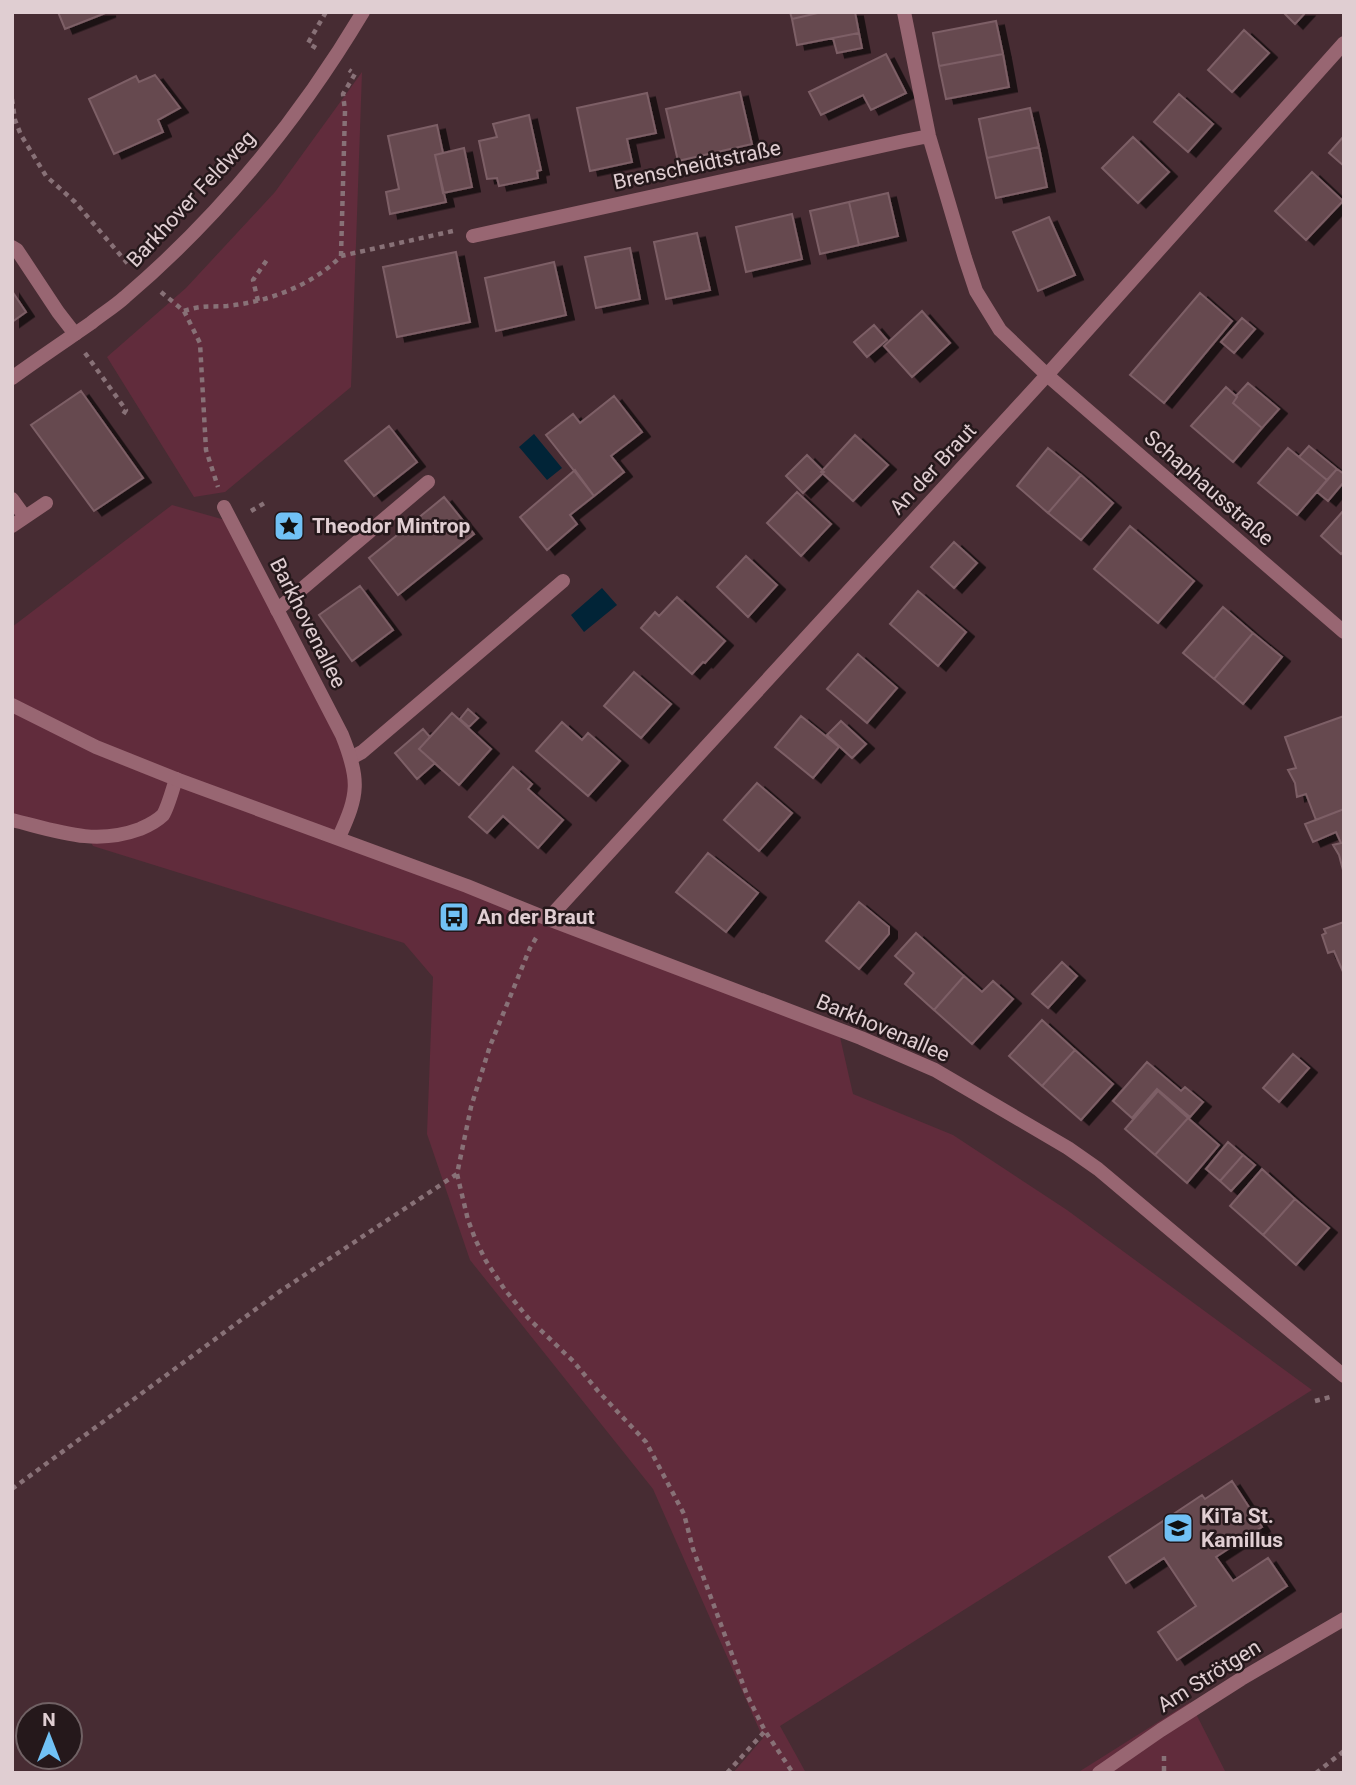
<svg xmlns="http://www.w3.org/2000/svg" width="1356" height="1785" font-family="Roboto,sans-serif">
	<defs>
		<filter id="shadow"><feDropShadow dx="8" dy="4.5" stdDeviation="0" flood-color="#0009"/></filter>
	</defs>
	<rect width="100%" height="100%" fill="#472c33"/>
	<path fill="#612c3c" d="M 362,72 L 351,387 L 225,492 L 194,497 L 107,357 L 186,288 L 275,192 Z
		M 172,505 L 225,520 L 338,735 L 352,785 L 336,832 L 840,1037 L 853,1094 L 953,1135 L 1067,1210 L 1312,1390 L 780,1726 L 806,1773 L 733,1773 L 763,1738 L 653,1489 L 470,1260 L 427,1134 L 433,977 L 404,943 L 93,846 L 85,832 L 12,815 L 12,627 Z
		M 1190,1702 L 1226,1773 L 1077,1773 Z"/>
	<path fill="#012437" d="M 534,434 L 562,468 L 547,480 L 519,447 Z
		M 602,588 L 617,605 L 584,632 L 571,615 Z"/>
	<path fill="#664950" stroke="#7d5f66" stroke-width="2" filter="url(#shadow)" d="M 58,12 L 108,12 L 65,29 Z
		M 790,12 L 822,12 L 792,19 Z
		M 822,12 L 855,12 L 859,33 L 797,45 L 792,19 Z
		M 1283,12 L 1306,12 L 1295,24 Z
		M 996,21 L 1003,54 L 939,66 L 933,33 Z
		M 1244,30 L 1269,53 L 1232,92 L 1208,70 Z
		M 859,33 L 862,48 L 837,53 L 833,38 Z
		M 886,54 L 906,93 L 871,110 L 863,95 L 821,115 L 809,92 Z
		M 1003,54 L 1009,87 L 946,99 L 939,66 Z
		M 155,75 L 180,108 L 158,120 L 163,132 L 114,154 L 89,99 L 136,76 L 139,82 Z
		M 740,92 L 752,144 L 678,161 L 666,109 Z
		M 647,93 L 656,133 L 627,139 L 632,162 L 590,171 L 577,108 Z
		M 1179,94 L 1213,124 L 1188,152 L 1154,122 Z
		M 1030,108 L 1039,147 L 987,158 L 979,119 Z
		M 529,115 L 541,170 L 537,171 L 538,178 L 499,186 L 497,178 L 487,179 L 479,141 L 497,137 L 493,124 Z
		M 437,125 L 443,153 L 435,155 L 446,202 L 390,214 L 386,192 L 399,189 L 388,136 Z
		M 1344,136 L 1344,166 L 1329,153 Z
		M 1133,137 L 1169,172 L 1138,203 L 1102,168 Z
		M 1039,147 L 1047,187 L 996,198 L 987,158 Z
		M 464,148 L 472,187 L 443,193 L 435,155 Z
		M 1312,172 L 1343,201 L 1306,240 L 1275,211 Z
		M 888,193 L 898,236 L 859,245 L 849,202 Z
		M 849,202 L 859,245 L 820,254 L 810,211 Z
		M 792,214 L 802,259 L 746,272 L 736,227 Z
		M 1049,217 L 1075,275 L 1038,291 L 1013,232 Z
		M 697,233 L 710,290 L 666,299 L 654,242 Z
		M 630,248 L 640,299 L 596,308 L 585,257 Z
		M 456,252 L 470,322 L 397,337 L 383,267 Z
		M 554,262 L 566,315 L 496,331 L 485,278 Z
		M 12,291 L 26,312 L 12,322 Z
		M 1200,293 L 1232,321 L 1164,403 L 1130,375 Z
		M 922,311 L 950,343 L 912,377 L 884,346 Z
		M 1242,318 L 1255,329 L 1234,353 L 1221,342 Z
		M 874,325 L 887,340 L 867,357 L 854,342 Z
		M 1248,383 L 1279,409 L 1262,428 L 1233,403 L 1237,397 L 1236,396 Z
		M 1226,387 L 1237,397 L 1233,403 L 1262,428 L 1233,462 L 1191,426 Z
		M 81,391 L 143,478 L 94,511 L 31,425 Z
		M 614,396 L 642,432 L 611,456 L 624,472 L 594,496 L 546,435 L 573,414 L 580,423 Z
		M 389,426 L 417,462 L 374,496 L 345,461 Z
		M 855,435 L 888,465 L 853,501 L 821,472 Z
		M 1309,446 L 1337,469 L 1327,480 L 1299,457 Z
		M 1048,448 L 1081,475 L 1048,513 L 1017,486 Z
		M 1288,448 L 1327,480 L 1297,515 L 1258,483 Z
		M 807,455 L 824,472 L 803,493 L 786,476 Z
		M 1337,469 L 1344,474 L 1344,482 L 1328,501 L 1317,492 Z
		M 575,470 L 594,496 L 570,515 L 577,524 L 547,550 L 520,517 Z
		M 1081,475 L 1113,503 L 1081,540 L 1048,513 Z
		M 797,492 L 831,524 L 801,556 L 767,523 Z
		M 444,497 L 474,534 L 398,595 L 369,558 Z
		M 1344,510 L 1344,551 L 1341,554 L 1321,536 Z
		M 1130,526 L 1194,581 L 1158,623 L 1094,569 Z
		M 954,542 L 977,563 L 954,588 L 931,567 Z
		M 746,556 L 777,585 L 748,617 L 717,587 Z
		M 360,586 L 393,630 L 352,661 L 319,615 Z
		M 918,591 L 966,632 L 938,666 L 890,624 Z
		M 677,597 L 725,641 L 705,663 L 703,662 L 692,674 L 641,628 L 655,612 L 659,616 Z
		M 1223,607 L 1253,633 L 1214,679 L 1183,653 Z
		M 1253,633 L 1282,657 L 1243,704 L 1214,679 Z
		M 858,654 L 897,688 L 867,723 L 827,689 Z
		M 634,672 L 671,704 L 641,738 L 604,706 Z
		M 468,709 L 478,718 L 469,727 L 460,719 Z
		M 452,713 L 491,749 L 459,785 L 419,749 Z
		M 801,716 L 839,747 L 813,778 L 775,747 Z
		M 1344,716 L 1344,809 L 1316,820 L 1306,794 L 1297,797 L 1295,783 L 1288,770 L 1296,768 L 1285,737 Z
		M 841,721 L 866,744 L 852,758 L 827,735 Z
		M 562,722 L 582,740 L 588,733 L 620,761 L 588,796 L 536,751 Z
		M 423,729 L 430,737 L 419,749 L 435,763 L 417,779 L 395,753 Z
		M 513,767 L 532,784 L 528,789 L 563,820 L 538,848 L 503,816 L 487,833 L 469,817 Z
		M 757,783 L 792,813 L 759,851 L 724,820 Z
		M 1344,809 L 1344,874 L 1339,855 L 1333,845 L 1341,843 L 1336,832 L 1313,842 L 1305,824 Z
		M 708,853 L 758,893 L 726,932 L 676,892 Z
		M 859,902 L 889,927 L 889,934 L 859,969 L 826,941 Z
		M 1344,922 L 1344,974 L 1334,951 L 1328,953 L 1322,935 L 1326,933 L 1324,929 Z
		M 916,933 L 964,976 L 934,1010 L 905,984 L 914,973 L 895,956 Z
		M 1062,962 L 1077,976 L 1048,1008 L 1032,994 Z
		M 964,976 L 982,992 L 993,981 L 1013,999 L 972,1044 L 934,1010 Z
		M 1042,1020 L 1075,1050 L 1042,1086 L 1009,1056 Z
		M 1075,1050 L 1113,1084 L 1081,1120 L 1042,1086 Z
		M 1293,1054 L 1309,1068 L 1279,1102 L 1263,1088 Z
		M 1147,1062 L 1181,1091 L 1185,1087 L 1203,1102 L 1190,1117 L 1157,1089 L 1132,1118 L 1113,1101 Z
		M 1158,1091 L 1188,1118 L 1155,1155 L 1125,1129 Z
		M 1188,1118 L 1219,1145 L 1187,1183 L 1155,1155 Z
		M 1228,1142 L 1243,1155 L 1220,1181 L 1206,1169 Z
		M 1243,1155 L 1255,1165 L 1231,1191 L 1220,1181 Z
		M 1262,1169 L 1295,1199 L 1263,1235 L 1230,1206 Z
		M 1295,1199 L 1329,1228 L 1296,1265 L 1263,1235 Z
		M 1232,1481 L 1262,1527 L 1216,1557 L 1233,1581 L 1268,1558 L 1287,1586 L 1177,1660 L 1158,1632 L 1196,1606 L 1164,1558 L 1126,1583 L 1109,1557 L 1202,1495 L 1205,1499 Z"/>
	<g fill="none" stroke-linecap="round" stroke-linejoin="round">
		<path stroke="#887177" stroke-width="4.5" stroke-dasharray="5 5" stroke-linecap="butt" d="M 316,48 L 308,43 L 326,12
			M 12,99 L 15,120 L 21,135 L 46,176 L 75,202 L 128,264
			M 341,256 L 345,111 L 343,94 L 355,74 L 349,70
			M 161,292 L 184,311 L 200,343 L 206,450 L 218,487
			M 258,301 L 253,280 L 269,257
			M 184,311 C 202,305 209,307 227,306 C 268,302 313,285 341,256 L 453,231
			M 85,353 L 126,410 L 121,418
			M 251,511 L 268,501
			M 536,938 L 530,948 L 490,1046 L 471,1107 L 457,1174 L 468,1220 L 476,1241 L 486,1261 L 505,1290 L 529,1319 L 573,1361 L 598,1391 L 646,1442 L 684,1514 L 693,1549 L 747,1695 L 765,1731 L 793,1773
			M 1315,1401 L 1334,1396
			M 12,1489 L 279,1292 L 457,1174
			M 1164,1756 L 1164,1773
			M 727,1773 L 765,1731
			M 1316,1773 L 1344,1751"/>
		<path stroke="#986672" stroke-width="14" d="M 12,247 L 17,250 L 58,312 L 75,334
			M 12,499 L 25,517
			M 12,526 L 46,503
			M 277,610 L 428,482
			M 351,758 L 362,752 L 563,581
			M 12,820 C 57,831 94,846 140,829 C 147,826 157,821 163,815 C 168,807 173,788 176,779
			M 1099,1773 L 1161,1730 L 1241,1679 L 1344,1619"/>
		<path stroke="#986672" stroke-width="14" d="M 904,12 L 929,136 L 965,258 L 976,291 L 1000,330 L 1047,375 L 1344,632
			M 473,236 L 904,141 L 929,136
			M 12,378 C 38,359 65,341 91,323 C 102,314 114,307 125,297 C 220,216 299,119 363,12
			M 224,507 L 342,735 C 360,780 359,794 339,837
			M 12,705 L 96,747 L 176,779 L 467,886 L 548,919 L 861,1038 L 935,1070 L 1068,1148 L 1098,1169 L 1344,1376
			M 548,919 L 1047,375 L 1344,43"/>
	</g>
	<defs>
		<g id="sight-square" transform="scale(1.575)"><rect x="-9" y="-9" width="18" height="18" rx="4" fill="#71c1f5" stroke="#25181b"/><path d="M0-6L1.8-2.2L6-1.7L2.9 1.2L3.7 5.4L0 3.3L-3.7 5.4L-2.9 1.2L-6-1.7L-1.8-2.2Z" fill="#111"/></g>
		<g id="bus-square" transform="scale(1.575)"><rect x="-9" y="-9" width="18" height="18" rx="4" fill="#71c1f5" stroke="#25181b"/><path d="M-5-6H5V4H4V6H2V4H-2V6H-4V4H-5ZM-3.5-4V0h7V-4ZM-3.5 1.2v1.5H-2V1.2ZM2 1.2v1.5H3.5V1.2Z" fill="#111"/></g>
		<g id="school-square" transform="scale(1.575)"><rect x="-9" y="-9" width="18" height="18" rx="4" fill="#71c1f5" stroke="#25181b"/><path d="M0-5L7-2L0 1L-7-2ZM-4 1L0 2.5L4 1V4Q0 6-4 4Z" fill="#111"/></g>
	</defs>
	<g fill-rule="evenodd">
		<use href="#sight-square" x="289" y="526"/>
		<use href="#bus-square" x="454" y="917"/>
		<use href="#school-square" x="1178" y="1528"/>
	</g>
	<g text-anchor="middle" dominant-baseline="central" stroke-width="5" stroke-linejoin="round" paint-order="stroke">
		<g font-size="21" fill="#e0ced2" stroke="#25181b">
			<text transform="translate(697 165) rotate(-12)">Brenscheidtstraße</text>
			<text transform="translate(191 199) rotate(-47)">Barkhover Feldweg</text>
			<text transform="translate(933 469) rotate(-47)">An der Braut</text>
			<text transform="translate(1209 488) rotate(41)">Schaphausstraße</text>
			<text transform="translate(308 623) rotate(63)">Barkhovenallee</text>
			<text transform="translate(883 1028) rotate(23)">Barkhovenallee</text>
			<text transform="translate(1209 1676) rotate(-32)">Am Strötgen</text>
		</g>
		<g font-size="21" font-weight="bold" fill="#e0ced2" stroke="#25181b" text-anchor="start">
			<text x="312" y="526">Theodor Mintrop</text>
			<text x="477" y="917">An der Braut</text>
			<text x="1201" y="1516">KiTa St.<tspan x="1201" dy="24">Kamillus</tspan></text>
		</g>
	</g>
	<rect width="1356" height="1785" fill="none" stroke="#e0ced2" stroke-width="28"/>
	<g transform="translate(49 1736)"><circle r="33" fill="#25181b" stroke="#706164" stroke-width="2"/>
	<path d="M0-5L12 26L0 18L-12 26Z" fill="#71c1f5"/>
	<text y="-10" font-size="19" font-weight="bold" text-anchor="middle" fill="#e0ced2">N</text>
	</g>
</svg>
